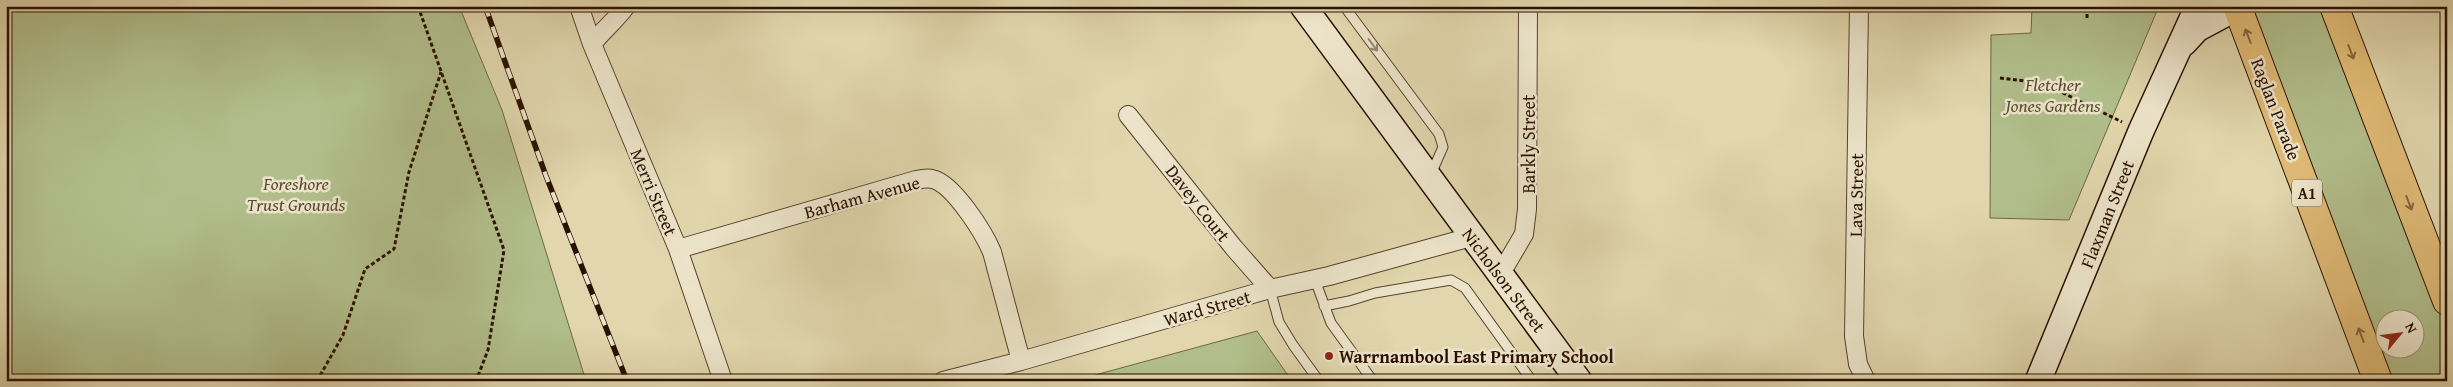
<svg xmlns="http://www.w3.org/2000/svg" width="2453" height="387" font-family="'Gentium Book Plus',serif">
	<rect width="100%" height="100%" fill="#e1d6ad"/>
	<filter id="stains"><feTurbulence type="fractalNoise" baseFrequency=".004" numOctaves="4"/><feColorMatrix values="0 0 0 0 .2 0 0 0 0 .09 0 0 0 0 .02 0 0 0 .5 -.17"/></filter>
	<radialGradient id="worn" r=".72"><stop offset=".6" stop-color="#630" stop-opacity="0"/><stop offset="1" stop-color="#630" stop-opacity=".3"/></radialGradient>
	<path fill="#b1be8b" stroke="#6e6746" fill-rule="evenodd" d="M 6,6 L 459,6 L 502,110 L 586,381 L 6,381 Z
		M 2032,6 L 2159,6 L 2069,220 L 1990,218 L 1991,35 L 2031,33 Z
		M 2237,6 L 2334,6 L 2447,301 L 2447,381 L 2378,381 ZM 2386,320 L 2416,320 L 2416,350 L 2386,350 Z
		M 1257,331 L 1292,381 L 1073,381 Z"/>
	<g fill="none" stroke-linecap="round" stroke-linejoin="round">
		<g stroke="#58422b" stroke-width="11">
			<path id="lane" d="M 1344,6 L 1439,134 L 1443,147 L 1431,174
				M 1315,280 L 1331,323 L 1373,381
				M 1270,289 L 1279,322 L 1293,345 L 1319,381
				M 1324,306 L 1349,301 L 1375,293 L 1451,280 L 1465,288 L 1532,381"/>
		</g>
		<g stroke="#58422b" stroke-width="20">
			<path id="street" d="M 579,6 L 592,44 L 678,249 L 723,381
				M 1859,6 L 1854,336 L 1858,364 L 1866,381
				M 592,44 C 603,30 616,20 626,6
				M 1128,115 L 1234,248 L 1270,289
				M 678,249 L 916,180 C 921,179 928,178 932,179 C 953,183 984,233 992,252 L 1021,361
				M 1500,275 L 1524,234 L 1527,209 L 1528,6
				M 943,381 L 1021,361 L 1270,289 L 1329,276 L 1471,237"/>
		</g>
		<g stroke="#2a1000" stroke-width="28">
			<path id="secondary" d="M 1303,6 L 1579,381
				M 2184,43 L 2197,29 L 2238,7
				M 2038,381 L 2141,131 L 2198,6"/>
		</g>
		<g stroke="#2a1000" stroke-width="30">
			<path id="highway" d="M 2237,6 L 2378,381
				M 2334,6 L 2447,301"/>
		</g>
		<path stroke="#2a1000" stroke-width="3" stroke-dasharray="4 2.5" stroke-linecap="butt" d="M 418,6 L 504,250 L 488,350 L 476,381
			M 2087,18 L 2087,6
			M 2000,78 L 2043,83 L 2122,122
			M 317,381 L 343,335 L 365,269 L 394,249 L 409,172 L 441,72"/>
		<use href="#lane" stroke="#ece4ca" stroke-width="9"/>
		<use href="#street" stroke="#ece4ca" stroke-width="18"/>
		<use href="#secondary" stroke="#ece4ca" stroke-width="25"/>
		<use href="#highway" stroke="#e0bb76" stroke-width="28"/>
		<g stroke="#2a1000" stroke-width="5.5">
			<path id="rail" d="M 485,6 L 546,176 L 627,381"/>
		</g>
		<use href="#rail" stroke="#ece4ca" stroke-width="4" stroke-dasharray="11" stroke-linecap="butt"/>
	</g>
	<defs><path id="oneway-shaft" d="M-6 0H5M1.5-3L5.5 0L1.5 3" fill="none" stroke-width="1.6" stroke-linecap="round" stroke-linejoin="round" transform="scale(1.25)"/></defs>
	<g stroke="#85663b">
		<use href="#oneway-shaft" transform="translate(2248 36) rotate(-111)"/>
		<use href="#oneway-shaft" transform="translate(2351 52) rotate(69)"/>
		<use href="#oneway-shaft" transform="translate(2409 203) rotate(69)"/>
		<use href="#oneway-shaft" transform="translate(2361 335) rotate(-111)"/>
	</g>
	<use stroke="#95856f" href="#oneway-shaft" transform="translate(1373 45) rotate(53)"/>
	<circle fill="#8f2418" stroke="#ece4ca" stroke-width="2" cx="1329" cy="356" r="5"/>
	<g text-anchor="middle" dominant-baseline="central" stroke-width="5" stroke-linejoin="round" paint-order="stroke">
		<rect fill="#ece4ca" stroke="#64503d" stroke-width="1" x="2292" y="179.5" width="30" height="27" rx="4"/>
		<g font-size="16" font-weight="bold" fill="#2a1000">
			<text x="2307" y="193">A1</text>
		</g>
		<g font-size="18" font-style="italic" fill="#594d31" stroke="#ece4ca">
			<text x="2053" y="84">Fletcher<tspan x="2053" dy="21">Jones Gardens</tspan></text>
			<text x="296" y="183">Foreshore<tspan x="296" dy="21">Trust Grounds</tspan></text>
		</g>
		<g font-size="18" fill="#2a1000" stroke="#ece4ca">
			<text transform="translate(2276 109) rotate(69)">Raglan Parade</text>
			<text transform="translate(1528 144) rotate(-90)">Barkly Street</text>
			<text transform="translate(654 192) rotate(67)">Merri Street</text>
			<text transform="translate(1856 195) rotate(-89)">Lava Street</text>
			<text transform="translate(862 197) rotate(-15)">Barham Avenue</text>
			<text transform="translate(1198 203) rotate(52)">Davey Court</text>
			<text transform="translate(2107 214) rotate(-68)">Flaxman Street</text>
			<text transform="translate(1504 280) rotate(53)">Nicholson Street</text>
			<text transform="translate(1207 308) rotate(-16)">Ward Street</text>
		</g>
		<g font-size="18" font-weight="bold" fill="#2a1000" stroke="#ece4ca" text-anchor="start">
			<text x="1339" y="356">Warrnambool East Primary School</text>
		</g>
	</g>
	<rect width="2453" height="387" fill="none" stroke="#e1d6ad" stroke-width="25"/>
	<rect x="8" y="8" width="2438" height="372" fill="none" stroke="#2a1000" stroke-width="2.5"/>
	<rect x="12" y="12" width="2428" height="362" fill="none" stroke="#2a1000"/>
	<g transform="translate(2400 334) rotate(61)"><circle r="24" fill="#ece4ca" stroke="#9e8f79"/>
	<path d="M0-4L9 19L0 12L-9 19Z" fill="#8f2418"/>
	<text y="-8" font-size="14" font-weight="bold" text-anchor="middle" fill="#2a1000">N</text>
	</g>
	<rect width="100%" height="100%" filter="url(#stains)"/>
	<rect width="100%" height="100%" fill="url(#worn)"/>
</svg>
